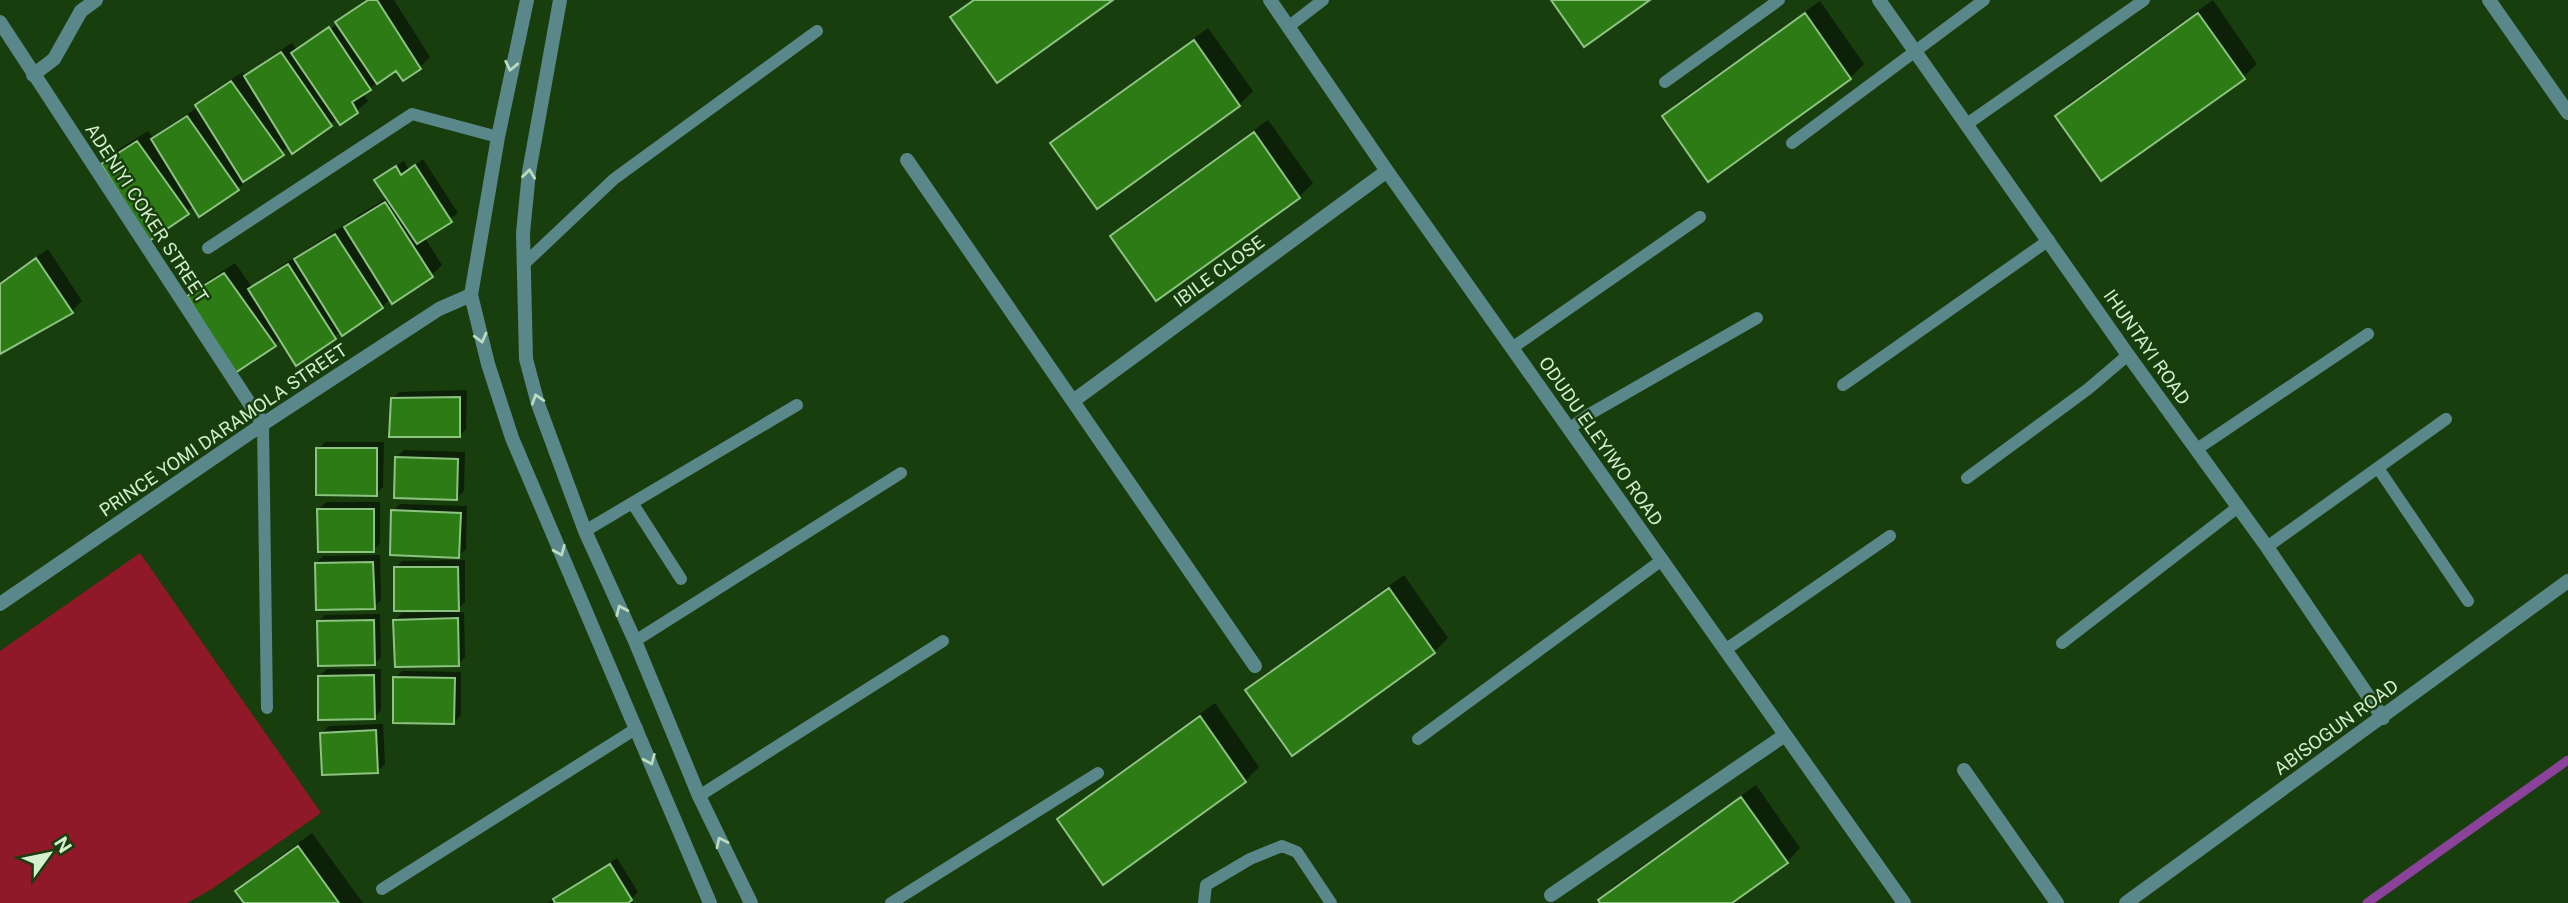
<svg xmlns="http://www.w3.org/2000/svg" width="2568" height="903" font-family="'Public Sans',sans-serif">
	<rect width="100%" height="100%" fill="#183e0e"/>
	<path fill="#8f1929" d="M 140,553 L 321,813 L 212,889 L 187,903 L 0,903 L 0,651 Z"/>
	<path fill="#0007" d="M 365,0 L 394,0 L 430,57 L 420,67 L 396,69 L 363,93 L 368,101 L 357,111 L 338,118 L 292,151 L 289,146 L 238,188 L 199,215 L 194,206 L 149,239 L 103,164 L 113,153 L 148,131 L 154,139 L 164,129 L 198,107 L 197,105 L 208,94 L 243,72 L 246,77 L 257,66 L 292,43 L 297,50 L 302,44 L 302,47 L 338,24 L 336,21 Z
		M 2213,0 L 2257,64 L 2243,77 L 2057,116 L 2071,102 Z
		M 1820,1 L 1864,64 L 1850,78 L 1664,116 L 1678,102 Z
		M 1208,28 L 1253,91 L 1239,105 L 1052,143 L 1066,130 Z
		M 1268,120 L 1313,183 L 1299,197 L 1112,236 L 1126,222 Z
		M 423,159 L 458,213 L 424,237 L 442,265 L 432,275 L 391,298 L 382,307 L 342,331 L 296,364 L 281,338 L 274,345 L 190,296 L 200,286 L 235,263 L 252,287 L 261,279 L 346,224 L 347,226 L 357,216 L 388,197 L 377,180 L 384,173 L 404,161 L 409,170 Z
		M 48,249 L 82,301 L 72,311 L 0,352 L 0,282 Z
		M 467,390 L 466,429 L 459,436 L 392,399 L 399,392 Z
		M 325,442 L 384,442 L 383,487 L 376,494 L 318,449 Z
		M 404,450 L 465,452 L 464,491 L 457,498 L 397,457 Z
		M 326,502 L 380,502 L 380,543 L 373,550 L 319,509 Z
		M 400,504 L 467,506 L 466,549 L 458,556 L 393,511 Z
		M 380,555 L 381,600 L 374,607 L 316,563 L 323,556 Z
		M 465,560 L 465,602 L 455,612 L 464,612 L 465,657 L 458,664 L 395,620 L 402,613 L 433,612 L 433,609 L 395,568 L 402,561 Z
		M 1404,575 L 1448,638 L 1434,652 L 1248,691 L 1261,677 Z
		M 380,614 L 381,657 L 374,664 L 318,622 L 325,615 Z
		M 327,669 L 381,669 L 381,710 L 374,718 L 320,676 Z
		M 402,671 L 461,672 L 461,715 L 454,722 L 395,678 Z
		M 1215,703 L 1259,767 L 1245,781 L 1103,883 L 1059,819 L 1073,806 Z
		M 383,724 L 385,764 L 378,771 L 322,733 L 329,726 Z
		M 1756,785 L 1800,848 L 1787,862 L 1729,903 L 1602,903 L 1600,900 L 1614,886 Z
		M 312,833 L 363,903 L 246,903 L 237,891 L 251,878 Z
		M 617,858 L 638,892 L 631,899 L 624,903 L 548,903 Z"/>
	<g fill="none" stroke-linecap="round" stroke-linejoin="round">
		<path stroke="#8a429b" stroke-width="9" d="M 2367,903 L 2568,760"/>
	</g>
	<path fill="#2d7b15" stroke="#8dc380" stroke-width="2" d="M 368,0 L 377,0 L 421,69 L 403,81 L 396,71 L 377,84 L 335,22 Z
		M 974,0 L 1113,0 L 997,83 L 950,17 Z
		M 1551,0 L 1650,0 L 1584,47 Z
		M 1805,13 L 1851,79 L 1708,182 L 1662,116 Z
		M 2198,13 L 2245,79 L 2101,181 L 2055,116 Z
		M 329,27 L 371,90 L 352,102 L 358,113 L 340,125 L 291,53 Z
		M 1194,40 L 1240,106 L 1097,209 L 1050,143 Z
		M 281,52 L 332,126 L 292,154 L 244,76 Z
		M 231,81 L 284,155 L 243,182 L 195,105 Z
		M 187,116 L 239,190 L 199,217 L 151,139 Z
		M 1254,132 L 1300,198 L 1156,301 L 1110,236 Z
		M 137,141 L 189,214 L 149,241 L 101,164 Z
		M 415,165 L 452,222 L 417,244 L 374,180 L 396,166 L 401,175 Z
		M 385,202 L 433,277 L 392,304 L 344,227 Z
		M 335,234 L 383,308 L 342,336 L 294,259 Z
		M 36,258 L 73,313 L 0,354 L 0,284 Z
		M 288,264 L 336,339 L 296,366 L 248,289 Z
		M 224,273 L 276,346 L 235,373 L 187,296 Z
		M 460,397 L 460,437 L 389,437 L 391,398 Z
		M 316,448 L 377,448 L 377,496 L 316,495 Z
		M 395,457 L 458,459 L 457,500 L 394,498 Z
		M 317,509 L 374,509 L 374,552 L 318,552 Z
		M 391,510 L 461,513 L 459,558 L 390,555 Z
		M 373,562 L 375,609 L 316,610 L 315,563 Z
		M 394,567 L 458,567 L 459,611 L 394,611 Z
		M 1389,588 L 1435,653 L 1292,756 L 1245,690 Z
		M 458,618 L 459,666 L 395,667 L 393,620 Z
		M 374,620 L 375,665 L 318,666 L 317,621 Z
		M 374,675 L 375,719 L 318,720 L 318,676 Z
		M 393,677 L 455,678 L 454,724 L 393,723 Z
		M 1200,716 L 1246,782 L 1103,885 L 1057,819 Z
		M 376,730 L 378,773 L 322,775 L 320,733 Z
		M 1741,797 L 1788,863 L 1732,903 L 1600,903 L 1598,900 Z
		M 298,846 L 339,903 L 244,903 L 235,891 Z
		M 610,864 L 632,900 L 628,903 L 555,903 L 553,899 Z"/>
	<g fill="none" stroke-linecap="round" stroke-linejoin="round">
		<path stroke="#5a8789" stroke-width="12" d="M 1288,27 L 1323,0
			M 1665,82 L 1779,0
			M 1967,124 L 2144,0
			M 1792,143 L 1984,0
			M 208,248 L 412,114 L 498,137
			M 523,265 L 614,179 L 817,31
			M 1512,348 L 1700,217
			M 1843,385 L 2049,240
			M 263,424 L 267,708
			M 1569,429 L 1588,415 L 1757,318
			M 2197,449 L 2368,334
			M 2378,468 L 2468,601
			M 1967,478 L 2088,389 L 2128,355
			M 633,504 L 681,579
			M 585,531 L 797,405
			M 2267,547 L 2446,419
			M 635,641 L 901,473
			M 2062,643 L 2238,507
			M 1725,650 L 1890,536
			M 1418,739 L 1662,560
			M 699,796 L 943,641
			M 382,889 L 637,728
			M 891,903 L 1098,773
			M 1204,903 L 1206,885 L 1250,859 L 1282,846 L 1297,852 L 1331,903"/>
		<path stroke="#5a8789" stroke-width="14" d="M 1270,0 L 1387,171 L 1904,903
			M 1879,0 L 2128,355 L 2267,547 L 2383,718
			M 2489,0 L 2568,113
			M 0,22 L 263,424
			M 33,75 L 54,59 L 81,11 L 96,0
			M 907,160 L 1255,666
			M 1073,401 L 1387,171
			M 0,604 L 263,424 L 439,309 L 471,295
			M 1964,770 L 2057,903
			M 1551,895 L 1785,735
			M 2126,903 L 2568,581"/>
		<path stroke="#5a8789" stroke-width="14" d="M 527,0 L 498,137 L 471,295 L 488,364 L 512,438 L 710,903
			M 560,0 L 529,172 L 523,233 L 526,359 L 538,404 L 585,531 L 635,641 L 699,796 L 751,903"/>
	</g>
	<defs><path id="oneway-chevron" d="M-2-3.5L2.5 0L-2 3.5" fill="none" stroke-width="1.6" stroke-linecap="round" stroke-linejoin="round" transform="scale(1.75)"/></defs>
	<g stroke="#bbdabf">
		<use href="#oneway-chevron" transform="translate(511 66) rotate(102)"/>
		<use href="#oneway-chevron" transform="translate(529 174) rotate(-83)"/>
		<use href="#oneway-chevron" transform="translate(481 338) rotate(75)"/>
		<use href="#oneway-chevron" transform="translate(537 399) rotate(-107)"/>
		<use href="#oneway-chevron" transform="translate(560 551) rotate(67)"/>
		<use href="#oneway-chevron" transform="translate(621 610) rotate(-114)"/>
		<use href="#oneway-chevron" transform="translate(650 760) rotate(67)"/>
		<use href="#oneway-chevron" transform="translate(721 842) rotate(-116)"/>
	</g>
	<g text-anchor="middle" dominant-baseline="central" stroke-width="5" stroke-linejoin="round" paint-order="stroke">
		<g font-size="18" fill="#d3efcd" stroke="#183e0e">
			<text transform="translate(147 213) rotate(57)">ADENIYI COKER STREET</text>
			<text transform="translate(1219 271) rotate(-36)">IBILE CLOSE</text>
			<text transform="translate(2147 347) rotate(55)">IHUNTAYI ROAD</text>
			<text transform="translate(223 430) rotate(-34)">PRINCE YOMI DARAMOLA STREET</text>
			<text transform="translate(1601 441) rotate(55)">ODUDU ELEYIWO ROAD</text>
			<text transform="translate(2336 727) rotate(-36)">ABISOGUN ROAD</text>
		</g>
	</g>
	<g transform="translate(49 854) rotate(57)" stroke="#183e0e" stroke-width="5" paint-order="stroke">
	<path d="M0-5L12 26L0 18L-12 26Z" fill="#d3efcd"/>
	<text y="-10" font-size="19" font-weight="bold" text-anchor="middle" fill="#d3efcd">N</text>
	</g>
</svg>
